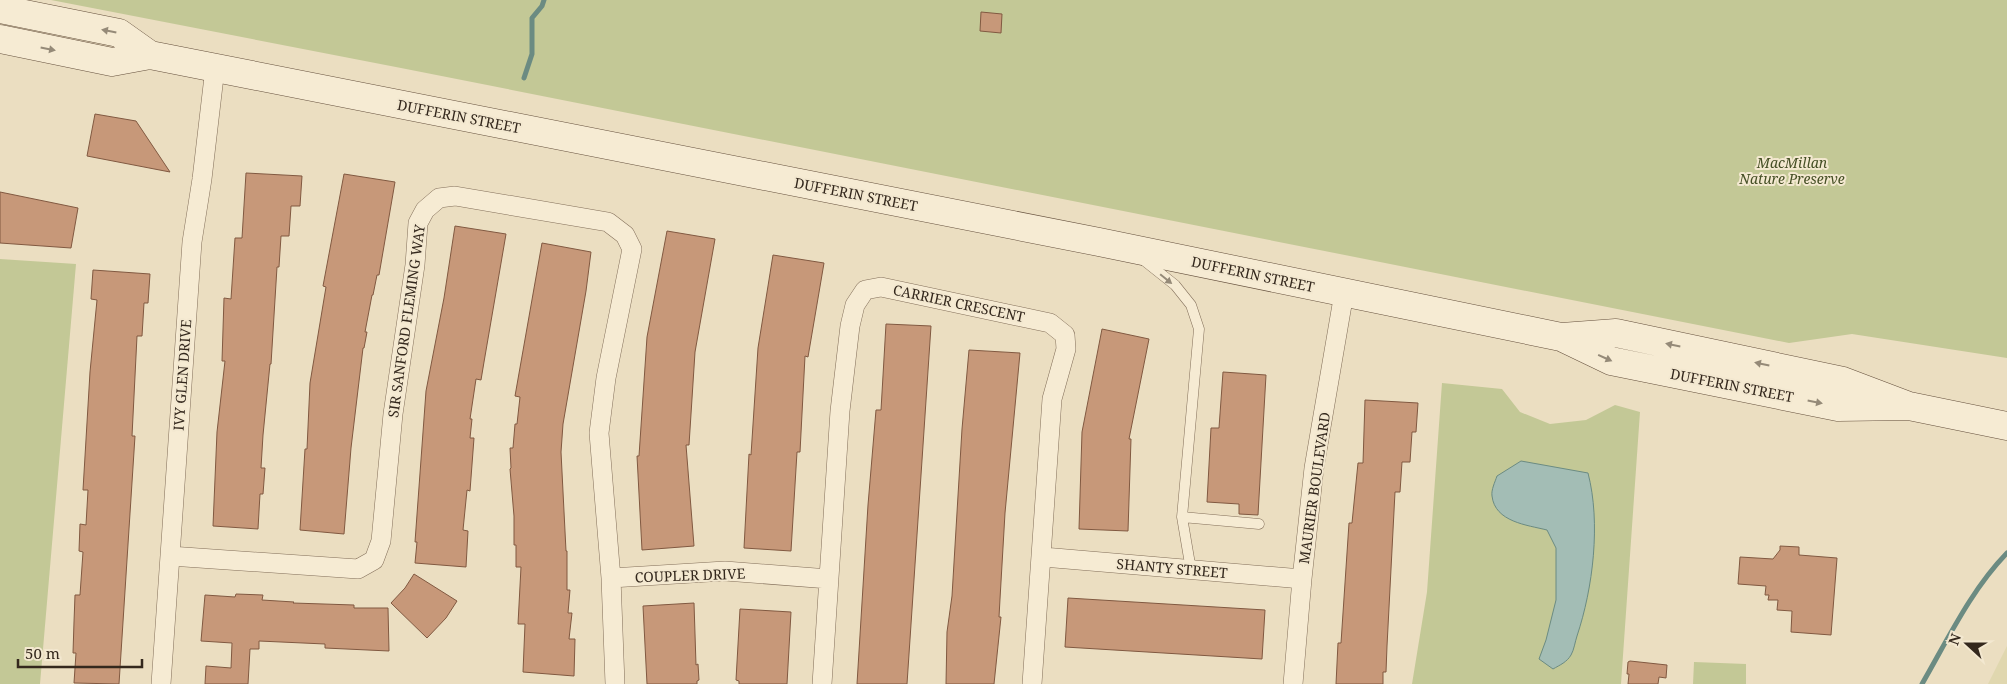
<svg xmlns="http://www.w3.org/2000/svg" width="2007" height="684" font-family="'Noto Serif',serif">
	<rect width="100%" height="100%" fill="#ebdec1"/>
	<path fill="#e0d7af" d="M 2007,646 L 2007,684 L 1988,684 Z"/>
	<path fill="#c3c896" d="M 51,0 L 2007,0 L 2007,358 L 1852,334 L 1789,343 L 401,68 Z
		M 0,259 L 76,264 L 40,684 L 0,684 Z
		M 1442,383 L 1502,389 L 1520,412 L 1550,424 L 1586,420 L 1615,405 L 1640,412 L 1621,684 L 1412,684 L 1427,592 Z
		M 1694,662 L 1746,664 L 1746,684 L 1693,684 Z"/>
	<path fill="#a3bdb5" stroke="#6b8b82" d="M 1521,461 L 1588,473 C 1601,523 1593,588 1577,636 C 1575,642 1574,650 1571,655 C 1567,662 1560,665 1553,669 L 1539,659 L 1546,640 L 1556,600 L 1556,548 L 1547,530 C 1527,525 1495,522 1492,496 C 1491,490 1495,482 1497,476 Z"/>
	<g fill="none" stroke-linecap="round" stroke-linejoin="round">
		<path stroke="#6b8b82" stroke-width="5" d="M 524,78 L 532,54 L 532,18 L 542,6 L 544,0
			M 1922,684 C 1948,639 1971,590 2007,553"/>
	</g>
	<path fill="#c79879" stroke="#815941" d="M 981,12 L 1002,14 L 1001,33 L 980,31 Z
		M 95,114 L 136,121 L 170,172 L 87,156 Z
		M 246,173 L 302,176 L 300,206 L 291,206 L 289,236 L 281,236 L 279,267 L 277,267 L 271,364 L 270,364 L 263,435 L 261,468 L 265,468 L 263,494 L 260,494 L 258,529 L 213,526 L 217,432 L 225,361 L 222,361 L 224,298 L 231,299 L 235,238 L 242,238 Z
		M 344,174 L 395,182 L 379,275 L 377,275 L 373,295 L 372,295 L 365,332 L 367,332 L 364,348 L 363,348 L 351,448 L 344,534 L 300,530 L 305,449 L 307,449 L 310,383 L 326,287 L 323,286 Z
		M 0,192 L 78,208 L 71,248 L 0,243 Z
		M 455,226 L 506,234 L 484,362 L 481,380 L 476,379 L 470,419 L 472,419 L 470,438 L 474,438 L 470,491 L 467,490 L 463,530 L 468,531 L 466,567 L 415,563 L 417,542 L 415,542 L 426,391 L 444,298 Z
		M 667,231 L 715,239 L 695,352 L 689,445 L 686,445 L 694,546 L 642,550 L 637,456 L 639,456 L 647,337 Z
		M 542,243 L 591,252 L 586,291 L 563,424 L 561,452 L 566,551 L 567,551 L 567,590 L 570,590 L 568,613 L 572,613 L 569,639 L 575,639 L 574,676 L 523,672 L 525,624 L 518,624 L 521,567 L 516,567 L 516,545 L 514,545 L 514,516 L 510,469 L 511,468 L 510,448 L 513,448 L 515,424 L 517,424 L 520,397 L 515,396 Z
		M 773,255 L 824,263 L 808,357 L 805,356 L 800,452 L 797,452 L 791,551 L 744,548 L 749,454 L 751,455 L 758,348 Z
		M 93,270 L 150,274 L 148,303 L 144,303 L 142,336 L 137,336 L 132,436 L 135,436 L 119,684 L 74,683 L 76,653 L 73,653 L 74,622 L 75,595 L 80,595 L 83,552 L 79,551 L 80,524 L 86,525 L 88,490 L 83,490 L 90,372 L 97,300 L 91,299 Z
		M 886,324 L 931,326 L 907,684 L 857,684 L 868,505 L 876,410 L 881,410 Z
		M 1102,329 L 1149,339 L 1129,439 L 1131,439 L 1128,531 L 1079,529 L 1082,432 Z
		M 969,350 L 1020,353 L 1005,513 L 1000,599 L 999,617 L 1001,617 L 994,684 L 946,684 L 947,632 L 952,596 L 962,429 Z
		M 1223,372 L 1266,375 L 1258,515 L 1239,514 L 1239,504 L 1207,502 L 1211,428 L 1219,428 Z
		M 1365,400 L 1418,403 L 1416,432 L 1412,432 L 1410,462 L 1402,462 L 1400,492 L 1395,492 L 1387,646 L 1386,672 L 1383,672 L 1383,684 L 1336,684 L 1338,643 L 1341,643 L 1349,523 L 1352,523 L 1358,463 L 1363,463 Z
		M 1780,546 L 1799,547 L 1799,555 L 1837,558 L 1831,635 L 1791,632 L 1792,611 L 1777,610 L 1778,600 L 1768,600 L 1769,595 L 1765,595 L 1766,586 L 1738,584 L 1740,557 L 1773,559 L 1780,550 Z
		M 414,574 L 457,601 L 446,618 L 427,638 L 391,603 L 405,588 Z
		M 236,594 L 263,595 L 262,600 L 294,602 L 293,603 L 354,605 L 354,608 L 388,608 L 389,651 L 325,648 L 325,644 L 259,641 L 259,649 L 250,649 L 248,684 L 205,684 L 206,666 L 231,668 L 232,643 L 201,641 L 205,595 L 235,597 Z
		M 1068,598 L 1265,610 L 1262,659 L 1065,647 Z
		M 694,603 L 696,665 L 698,664 L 699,680 L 697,681 L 697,684 L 647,684 L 643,606 Z
		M 740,609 L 791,612 L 787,684 L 739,684 L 739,681 L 736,680 Z
		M 1630,661 L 1667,665 L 1666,678 L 1659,677 L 1658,684 L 1628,684 L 1629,674 L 1627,674 L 1628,662 Z"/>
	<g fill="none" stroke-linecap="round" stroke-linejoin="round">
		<g stroke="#836f5a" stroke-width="11">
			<path id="service" d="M 1141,258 L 1175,285 L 1191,305 L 1199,329 L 1182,517 L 1191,570
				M 1182,517 L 1259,524"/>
		</g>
		<g stroke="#836f5a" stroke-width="20">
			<path id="minor" d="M 170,556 L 358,569 L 374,560 L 381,541 L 393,414 L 415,265 L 418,223 L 425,210 L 439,198 L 455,196 L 608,222 L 625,235 L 632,249 L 606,378 L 599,433 L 611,578 L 615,684
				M 1043,557 L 1302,579
				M 611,578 L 725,571 L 829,579
				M 161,684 L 192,242 L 202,179 L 215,68
				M 822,684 L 840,411 L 850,326 L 855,305 L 865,290 L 881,287 L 1050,323 L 1065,335 L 1066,349 L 1052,399 L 1032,684
				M 1293,684 L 1302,579 L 1314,468 L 1344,293"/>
		</g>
		<g stroke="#65503d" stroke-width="29">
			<path id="secondary" d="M 0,9 L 119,33 L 150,55
				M 0,39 L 112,62 L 150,55 L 1099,242 L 1561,337 L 1611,361 L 1838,407 L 1909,406
				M 1562,337 L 1616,333 L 1843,381 L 1909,406 L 2007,426"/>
		</g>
		<use href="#service" stroke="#f6ebd3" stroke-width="10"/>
		<use href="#minor" stroke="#f6ebd3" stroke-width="19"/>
		<use href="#secondary" stroke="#f6ebd3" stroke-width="28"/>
	</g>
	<defs><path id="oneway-solid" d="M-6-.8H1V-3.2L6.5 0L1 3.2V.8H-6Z" transform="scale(1.25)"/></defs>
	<g fill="#958a78">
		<use href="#oneway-solid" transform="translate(109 31) rotate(-169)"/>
		<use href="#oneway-solid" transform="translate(48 49) rotate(11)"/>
		<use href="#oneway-solid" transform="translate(1166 279) rotate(39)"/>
		<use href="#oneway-solid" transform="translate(1673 345) rotate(-168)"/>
		<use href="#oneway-solid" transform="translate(1605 358) rotate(24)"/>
		<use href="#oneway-solid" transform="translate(1762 364) rotate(-168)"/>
		<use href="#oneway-solid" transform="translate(1815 402) rotate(11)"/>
	</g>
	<g text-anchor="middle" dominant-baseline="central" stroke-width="4" stroke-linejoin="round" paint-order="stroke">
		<g font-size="14" fill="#34281d" stroke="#f3e8d0">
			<text transform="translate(459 116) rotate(11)">DUFFERIN STREET</text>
			<text transform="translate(856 194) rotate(11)">DUFFERIN STREET</text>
			<text transform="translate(1253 274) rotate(12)">DUFFERIN STREET</text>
			<text transform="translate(959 303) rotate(12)">CARRIER CRESCENT</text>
			<text transform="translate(406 321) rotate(-82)">SIR SANFORD FLEMING WAY</text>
			<text transform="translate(182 375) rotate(-86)">IVY GLEN DRIVE</text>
			<text transform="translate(1732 385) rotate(11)">DUFFERIN STREET</text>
			<text transform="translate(1314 488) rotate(-82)">MAURIER BOULEVARD</text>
			<text transform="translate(1172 568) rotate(5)">SHANTY STREET</text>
			<text transform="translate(690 575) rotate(-2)">COUPLER DRIVE</text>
		</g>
		<g font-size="14" font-style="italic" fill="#454f25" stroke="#f3e8d0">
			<text x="1792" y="162">MacMillan<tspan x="1792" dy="16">Nature Preserve</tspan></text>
		</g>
	</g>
	<g transform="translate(1967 644) rotate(291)" stroke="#f3e8d0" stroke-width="4" paint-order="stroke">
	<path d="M0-4L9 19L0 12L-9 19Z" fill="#34281d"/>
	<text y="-8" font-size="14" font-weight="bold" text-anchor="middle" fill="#34281d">N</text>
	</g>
	<path d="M18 659v8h124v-8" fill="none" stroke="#34281d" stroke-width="2.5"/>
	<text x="25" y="659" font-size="15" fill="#34281d" stroke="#f3e8d0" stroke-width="4" paint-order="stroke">50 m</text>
</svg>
